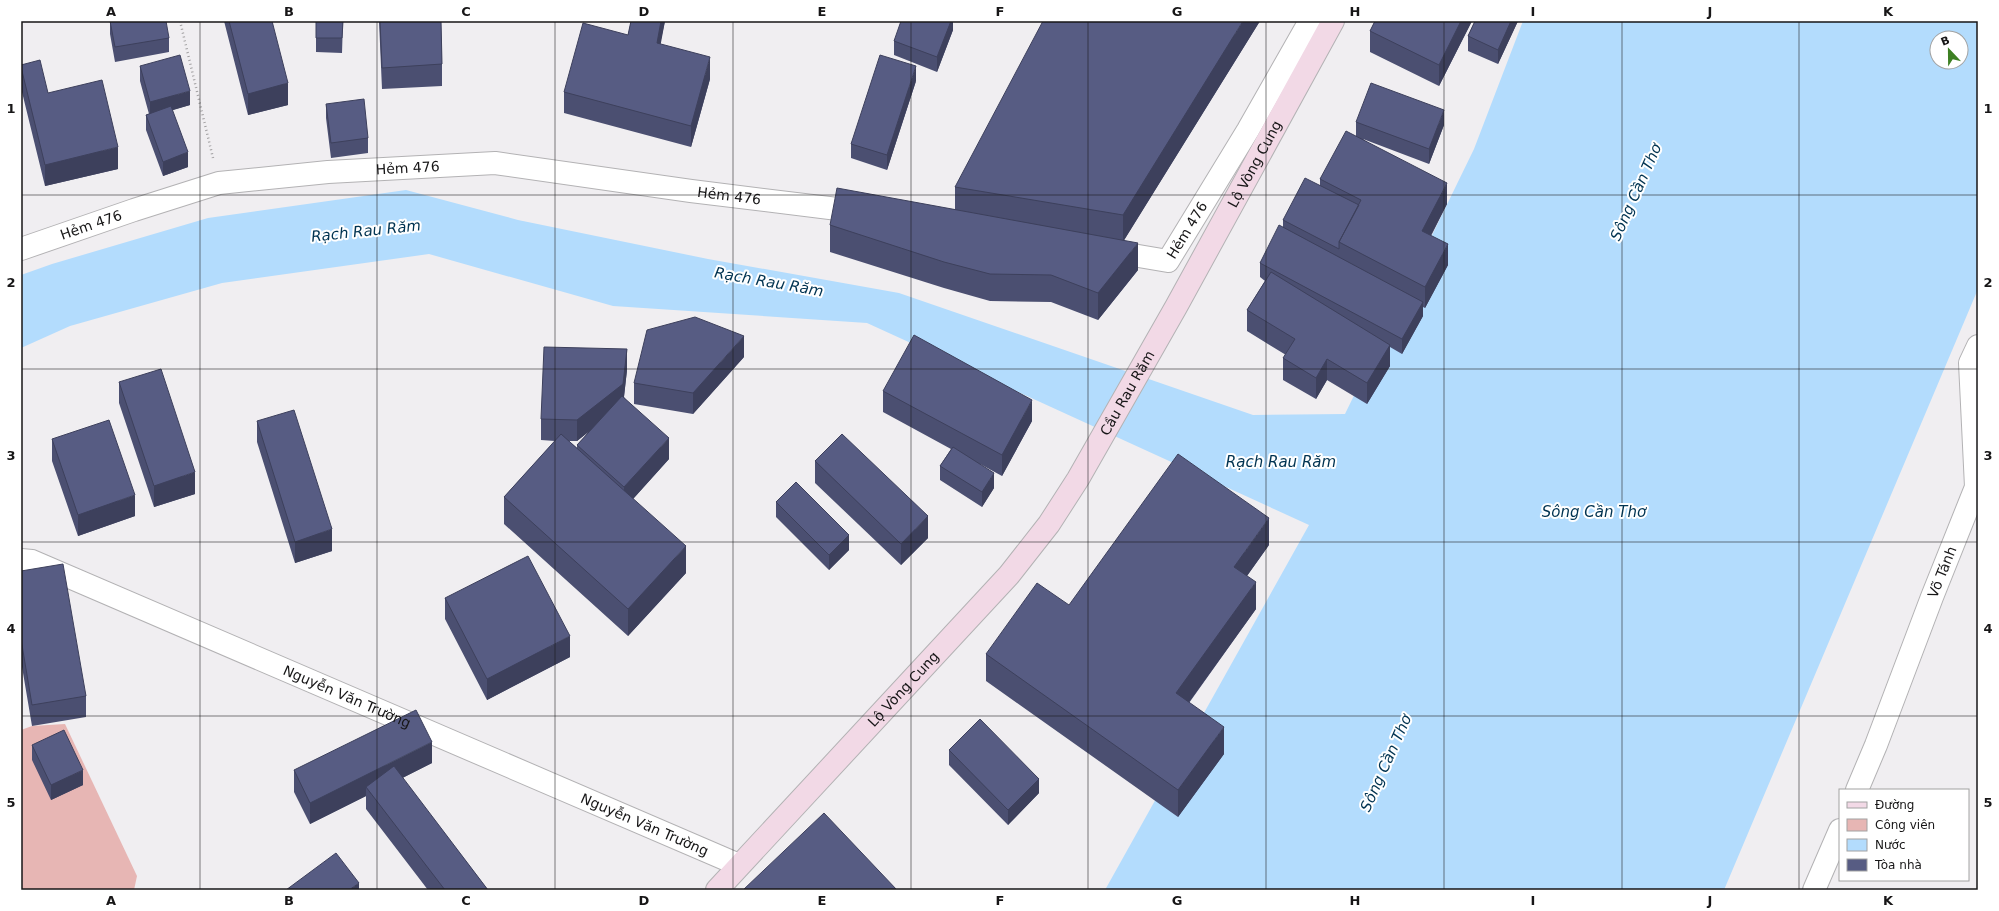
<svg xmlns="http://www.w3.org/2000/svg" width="1999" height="911" font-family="'DejaVu Sans',sans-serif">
	<rect width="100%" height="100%" fill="#f0eef1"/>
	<path fill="#e7b6b4" d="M 65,724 L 137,876 L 134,890 L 21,890 L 21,730 L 32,726 Z"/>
	<path fill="#b3dcfd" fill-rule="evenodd" d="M 1523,21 L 1978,21 L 1978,289 L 1724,890 L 1105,890 L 1309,525 L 867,323 L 613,306 L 429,254 L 222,283 L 70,326 L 21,348 L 21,275 L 52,264 L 208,218 L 406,190 L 518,220 L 708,259 L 899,293 L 1253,415 L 1345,414 L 1474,149 ZM 1937,38 L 1961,38 L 1961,62 L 1937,62 Z"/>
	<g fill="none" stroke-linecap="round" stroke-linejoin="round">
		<g stroke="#b3b2b4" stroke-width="24">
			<g id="minor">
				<path id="s1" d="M 21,249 L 134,210 L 219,183 L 328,172 L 495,163 L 691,191 L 862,212"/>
				<path id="s2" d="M 1109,251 L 1168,261 L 1248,130 L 1310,21"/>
				<path id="s3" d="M 1857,790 L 1876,745 L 1932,597 L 1976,487 L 1970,363 L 1978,346"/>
				<path d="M 1814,890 L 1840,830"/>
			</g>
		</g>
		<g stroke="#b3b2b4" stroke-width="24">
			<g id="tertiary">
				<path id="s4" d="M 21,560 L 32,561 L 739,865"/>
			</g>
		</g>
		<g stroke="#b3b2b4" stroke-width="24">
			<g id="secondary">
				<path id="s5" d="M 717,890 L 1009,575 L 1049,524 L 1078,479 L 1176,307 L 1333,21"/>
			</g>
		</g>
		<path stroke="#a2a0a2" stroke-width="2.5" stroke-dasharray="1 3" stroke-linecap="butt" d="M 180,21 L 213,158"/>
		<use href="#minor" stroke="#fff" stroke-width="22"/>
		<use href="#tertiary" stroke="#fff" stroke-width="22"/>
		<use href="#secondary" stroke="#f2d9e6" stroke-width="22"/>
	</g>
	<path fill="#4b4f71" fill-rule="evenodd" d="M 110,21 L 169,38 L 169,52 L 115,62 L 110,34 Z
		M 224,21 L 272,21 L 288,105 L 248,115 Z
		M 316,21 L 343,21 L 342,53 L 316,52 Z
		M 379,21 L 441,21 L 442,64 L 442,86 L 382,89 Z
		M 631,21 L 665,21 L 660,44 L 710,79 L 691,147 L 564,113 L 564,92 L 628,35 Z
		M 953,21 L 953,30 L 937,72 L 894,55 L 894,41 Z
		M 1260,21 L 1124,240 L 1138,270 L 1098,320 L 1051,302 L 990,301 L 944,288 L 830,252 L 830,225 L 955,209 L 955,187 Z
		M 1375,21 L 1472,21 L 1439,86 L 1370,52 L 1370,31 Z
		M 1475,21 L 1518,21 L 1498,64 L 1468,51 L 1468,36 Z
		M 21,65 L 48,93 L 118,169 L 45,186 L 21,88 Z
		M 140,66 L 190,105 L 172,110 L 188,167 L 163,176 L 146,130 L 146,115 L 149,114 L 140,81 Z
		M 916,81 L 887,170 L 851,158 L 851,144 Z
		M 326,104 L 368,138 L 368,153 L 331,158 L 326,118 Z
		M 1356,122 L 1444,125 L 1429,164 L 1363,139 L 1447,204 L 1431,236 L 1448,265 L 1425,308 L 1423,307 L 1423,316 L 1402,354 L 1390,347 L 1390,366 L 1367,404 L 1327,380 L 1316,399 L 1283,380 L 1283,358 L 1286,355 L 1247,331 L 1247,310 L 1265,281 L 1260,277 L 1260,263 L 1283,227 L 1283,220 L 1320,185 L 1320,179 L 1356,136 Z
		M 744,357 L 693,414 L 634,404 L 634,383 Z
		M 627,370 L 624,397 L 669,459 L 633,499 L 686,573 L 628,636 L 504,524 L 504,497 L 555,441 L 541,440 L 541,419 ZM 592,429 L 577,445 L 577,448 L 569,441 L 577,441 Z
		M 119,382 L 195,494 L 154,507 L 119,403 Z
		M 883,391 L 1032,421 L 1002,476 L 980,464 L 994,488 L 982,507 L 940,480 L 940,466 L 951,449 L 883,412 Z
		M 257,421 L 332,551 L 295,563 L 257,442 Z
		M 52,439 L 135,516 L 78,536 L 52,461 Z
		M 815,461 L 928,538 L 901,565 L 815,483 Z
		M 776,502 L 849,550 L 829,570 L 776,517 Z
		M 1269,545 L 1247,576 L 1256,609 L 1189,703 L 1224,754 L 1178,817 L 986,681 L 986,654 L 1069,605 Z
		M 21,571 L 86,696 L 86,717 L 32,726 L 21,661 Z
		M 445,598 L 570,657 L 487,700 L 445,619 Z
		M 32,745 L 83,785 L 51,800 L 32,760 Z
		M 949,750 L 1039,793 L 1008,825 L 949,765 Z
		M 432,763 L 402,778 L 488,890 L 428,890 L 366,809 L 366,796 L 310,824 L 294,792 L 294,770 Z"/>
	<path fill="#3d405c" d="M 661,21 L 665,21 L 657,64 L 657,43 Z
		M 951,21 L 953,21 L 953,30 L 937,72 L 937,57 Z
		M 1243,21 L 1260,21 L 1123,242 L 1123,215 Z
		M 1461,21 L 1472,21 L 1439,86 L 1439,65 Z
		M 1511,21 L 1518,21 L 1498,64 L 1498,50 Z
		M 710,57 L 710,79 L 691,147 L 691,126 Z
		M 916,66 L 916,81 L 887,170 L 887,155 Z
		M 288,83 L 288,105 L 248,115 L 248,94 Z
		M 190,91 L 190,105 L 150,117 L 150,102 Z
		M 1444,110 L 1444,125 L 1429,164 L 1429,149 Z
		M 118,147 L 118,169 L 45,186 L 45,165 Z
		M 188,152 L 188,167 L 163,176 L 163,162 Z
		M 1447,183 L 1447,204 L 1422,252 L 1422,231 Z
		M 1138,243 L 1138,270 L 1098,320 L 1098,293 Z
		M 1448,244 L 1448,265 L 1425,308 L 1425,287 Z
		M 1423,302 L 1423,316 L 1402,354 L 1402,339 Z
		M 744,336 L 744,357 L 693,414 L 693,393 Z
		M 1390,345 L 1390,366 L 1367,404 L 1367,383 Z
		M 627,349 L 627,370 L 623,405 L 577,441 L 577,420 Z
		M 1327,359 L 1327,380 L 1316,399 L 1316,378 Z
		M 1032,400 L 1032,421 L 1002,476 L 1002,455 Z
		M 669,438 L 669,459 L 624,509 L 624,487 Z
		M 195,472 L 195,494 L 154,507 L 154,486 Z
		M 994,473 L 994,488 L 982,507 L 982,492 Z
		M 135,495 L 135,516 L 78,536 L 78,515 Z
		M 928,516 L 928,538 L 901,565 L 901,544 Z
		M 1269,518 L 1269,545 L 1234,594 L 1234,567 Z
		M 332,529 L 332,551 L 295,563 L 295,542 Z
		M 849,535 L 849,550 L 829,570 L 829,555 Z
		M 686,546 L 686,573 L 628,636 L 628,609 Z
		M 1256,582 L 1256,609 L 1176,720 L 1176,693 Z
		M 570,636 L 570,657 L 487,700 L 487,679 Z
		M 1224,727 L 1224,754 L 1178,817 L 1178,790 Z
		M 432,742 L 432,763 L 371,794 L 366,787 L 366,796 L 310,824 L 310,803 Z
		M 83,770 L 83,785 L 51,800 L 51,785 Z
		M 1039,779 L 1039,793 L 1008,825 L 1008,810 Z
		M 359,883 L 359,890 L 349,890 Z"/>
	<path fill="#575c83" stroke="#3d405c" d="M 110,21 L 166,21 L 169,38 L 115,47 Z
		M 229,21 L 272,21 L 288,83 L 248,94 Z
		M 316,21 L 343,21 L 342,38 L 316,38 Z
		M 380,21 L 441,21 L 442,64 L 382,68 Z
		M 631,21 L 661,21 L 657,43 L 710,57 L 691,126 L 564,92 L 583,23 L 628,35 Z
		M 901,21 L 951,21 L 937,57 L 894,41 Z
		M 1043,21 L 1243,21 L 1123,215 L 955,187 Z
		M 1375,21 L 1461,21 L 1439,65 L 1370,31 Z
		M 1475,21 L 1511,21 L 1498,50 L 1468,36 Z
		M 180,55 L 190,91 L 150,102 L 140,66 Z
		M 880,55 L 916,66 L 887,155 L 851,144 Z
		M 40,60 L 48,93 L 102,80 L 118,147 L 45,165 L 21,67 L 21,65 Z
		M 1371,83 L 1444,110 L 1429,149 L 1356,122 Z
		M 364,99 L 368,138 L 331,143 L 326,104 Z
		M 171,106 L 188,152 L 163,162 L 146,115 Z
		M 1346,131 L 1447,183 L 1422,231 L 1448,244 L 1425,287 L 1339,242 L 1361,200 L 1320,179 Z
		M 1305,178 L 1359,205 L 1339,242 L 1339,249 L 1283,220 Z
		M 837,188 L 1138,243 L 1098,293 L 1051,275 L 990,274 L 944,262 L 830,225 Z
		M 1279,225 L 1423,302 L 1402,339 L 1260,263 Z
		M 1271,272 L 1390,345 L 1367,383 L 1327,359 L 1316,378 L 1283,358 L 1295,339 L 1247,310 Z
		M 695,317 L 744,336 L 693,393 L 634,383 L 647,330 Z
		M 914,335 L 1032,400 L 1002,455 L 883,391 Z
		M 544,347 L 627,349 L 623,384 L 577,420 L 541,419 Z
		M 161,369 L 195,472 L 154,486 L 119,382 Z
		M 622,396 L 669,438 L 624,487 L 577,445 Z
		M 294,410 L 332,529 L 295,542 L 257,421 Z
		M 109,420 L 135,495 L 78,515 L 52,439 Z
		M 561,434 L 686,546 L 628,609 L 504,497 Z
		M 842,434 L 928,516 L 901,544 L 815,461 Z
		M 953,447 L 994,473 L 982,492 L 940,466 Z
		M 1178,454 L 1269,518 L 1234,567 L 1256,582 L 1176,693 L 1224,727 L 1178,790 L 986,654 L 1037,583 L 1069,605 Z
		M 796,482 L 849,535 L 829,555 L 776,502 Z
		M 528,556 L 570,636 L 487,679 L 445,598 Z
		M 63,564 L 86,696 L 32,705 L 21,639 L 21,571 Z
		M 416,710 L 432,742 L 310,803 L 294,770 Z
		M 980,719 L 1039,779 L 1008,810 L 949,750 Z
		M 64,730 L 83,770 L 51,785 L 32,745 Z
		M 394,766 L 488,890 L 445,890 L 366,787 Z
		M 824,813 L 897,890 L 743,890 Z
		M 336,853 L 359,883 L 349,890 L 286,890 Z"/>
	<path fill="none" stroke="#171617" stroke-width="1" stroke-opacity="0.55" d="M 200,21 L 200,890M 377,21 L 377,890M 555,21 L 555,890M 733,21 L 733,890M 911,21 L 911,890M 1088,21 L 1088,890M 1266,21 L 1266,890M 1444,21 L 1444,890M 1622,21 L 1622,890M 1799,21 L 1799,890M 21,195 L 1978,195M 21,369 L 1978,369M 21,542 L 1978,542M 21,716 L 1978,716"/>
	<g text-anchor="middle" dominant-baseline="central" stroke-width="4" stroke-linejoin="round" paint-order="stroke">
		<g font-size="14" fill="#171617" stroke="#fff">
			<text stroke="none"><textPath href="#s5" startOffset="909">Lộ Vòng Cung</textPath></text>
			<text stroke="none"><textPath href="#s1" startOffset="398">Hẻm 476</textPath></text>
			<text stroke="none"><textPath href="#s1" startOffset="722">Hẻm 476</textPath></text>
			<text stroke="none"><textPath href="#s1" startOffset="74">Hẻm 476</textPath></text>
			<text stroke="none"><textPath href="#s2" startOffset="96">Hẻm 476</textPath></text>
			<text stroke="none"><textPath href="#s5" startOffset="647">Cầu Rau Răm</textPath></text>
			<text stroke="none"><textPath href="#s3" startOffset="234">Võ Tánh</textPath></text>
			<text stroke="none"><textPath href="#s5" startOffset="274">Lộ Vòng Cung</textPath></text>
			<text stroke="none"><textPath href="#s4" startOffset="354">Nguyễn Văn Trường</textPath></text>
			<text stroke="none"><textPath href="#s4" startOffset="678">Nguyễn Văn Trường</textPath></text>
		</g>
		<g font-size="15" font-style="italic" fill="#003351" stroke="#fff">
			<text transform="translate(1636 192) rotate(-66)">Sông Cần Thơ</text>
			<text transform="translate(366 231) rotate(-6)">Rạch Rau Răm</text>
			<text transform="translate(769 282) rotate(10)">Rạch Rau Răm</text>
			<text x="1281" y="462">Rạch Rau Răm</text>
			<text x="1594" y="512">Sông Cần Thơ</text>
			<text transform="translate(1386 763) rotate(-66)">Sông Cần Thơ</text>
		</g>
	</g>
	<rect width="1999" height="911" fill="none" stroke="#ffffff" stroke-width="44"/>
	<rect x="1839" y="789" width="130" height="92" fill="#ffffff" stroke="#a2a2a2"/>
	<rect x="1847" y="802" width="20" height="6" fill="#f2d9e6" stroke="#a2a2a2"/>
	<text x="1875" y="809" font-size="12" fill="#171617">Đường</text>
	<rect x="1847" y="819" width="20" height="12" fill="#e7b6b4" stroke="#a2a2a2"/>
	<text x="1875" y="829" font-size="12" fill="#171617">Công viên</text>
	<rect x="1847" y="839" width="20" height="12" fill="#b3dcfd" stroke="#a2a2a2"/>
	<text x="1875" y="849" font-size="12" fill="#171617">Nước</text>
	<rect x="1847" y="859" width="20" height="12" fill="#575c83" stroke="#a2a2a2"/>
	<text x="1875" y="869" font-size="12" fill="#171617">Tòa nhà</text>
	<g transform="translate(1949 50) rotate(338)"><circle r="19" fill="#ffffff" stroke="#a2a2a2"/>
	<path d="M0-3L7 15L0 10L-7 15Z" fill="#3d8023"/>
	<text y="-6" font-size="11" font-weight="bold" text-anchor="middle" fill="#171617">B</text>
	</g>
	<rect x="22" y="22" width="1955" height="867" fill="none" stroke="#171617" stroke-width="1.5"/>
	<g font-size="13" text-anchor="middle" font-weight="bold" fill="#171617">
		<text x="111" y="16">A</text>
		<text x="289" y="16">B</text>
		<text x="466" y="16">C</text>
		<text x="644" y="16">D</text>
		<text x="822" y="16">E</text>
		<text x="1000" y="16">F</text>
		<text x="1177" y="16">G</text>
		<text x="1355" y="16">H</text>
		<text x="1533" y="16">I</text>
		<text x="1710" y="16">J</text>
		<text x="1888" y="16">K</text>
		<text x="11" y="113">1</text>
		<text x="1988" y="113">1</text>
		<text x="11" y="287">2</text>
		<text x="1988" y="287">2</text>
		<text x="11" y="460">3</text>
		<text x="1988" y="460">3</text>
		<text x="11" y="633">4</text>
		<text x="1988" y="633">4</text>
		<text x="11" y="807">5</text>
		<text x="1988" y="807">5</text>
		<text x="111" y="905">A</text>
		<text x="289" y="905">B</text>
		<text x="466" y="905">C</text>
		<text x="644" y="905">D</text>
		<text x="822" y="905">E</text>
		<text x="1000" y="905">F</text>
		<text x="1177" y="905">G</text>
		<text x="1355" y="905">H</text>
		<text x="1533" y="905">I</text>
		<text x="1710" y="905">J</text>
		<text x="1888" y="905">K</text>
	</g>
</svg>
